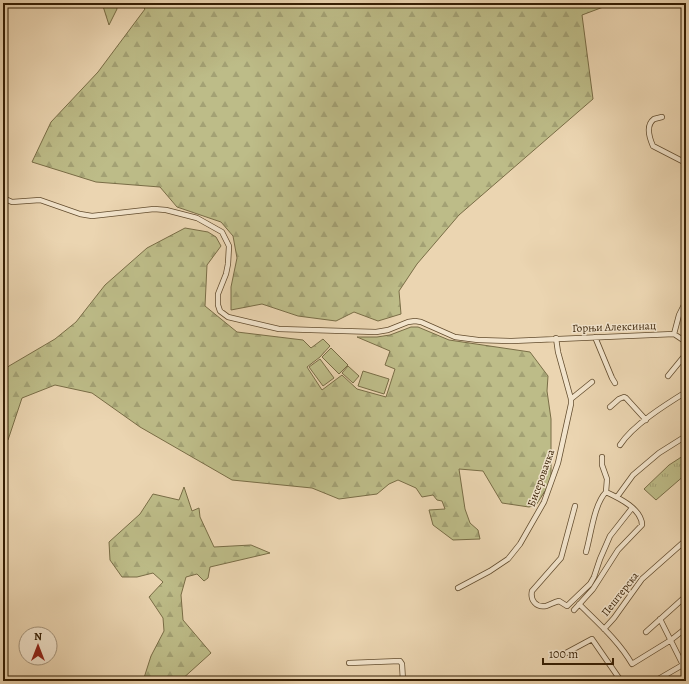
<svg xmlns="http://www.w3.org/2000/svg" width="689" height="684" font-family="Alegreya,serif">
	<defs>
		<pattern id="grass-tufts" width="24" height="20" patternUnits="userSpaceOnUse"><rect width="24" height="20" fill="#bdbc88"/><path d="M3 7l-1-3M5 7V3M7 7l1-3M15 17l-1-3M17 17v-4M19 17l1-3" fill="none" stroke="#a3a174"/></pattern>
		<pattern id="forest-firs" width="22" height="20" patternUnits="userSpaceOnUse"><rect width="22" height="20" fill="#bdbc88"/><path d="M5 1l3.5 6h-7zM16 11l3.5 6h-7z" fill="#a3a174"/></pattern>
	</defs>
	<rect width="100%" height="100%" fill="#ebd5b1"/>
	<filter id="stains"><feTurbulence type="fractalNoise" baseFrequency=".005" numOctaves="4"/><feColorMatrix values="0 0 0 0 .2 0 0 0 0 .09 0 0 0 0 .02 0 0 0 .5 -.17"/></filter>
	<radialGradient id="worn" r=".72"><stop offset=".6" stop-color="#630" stop-opacity="0"/><stop offset="1" stop-color="#630" stop-opacity=".3"/></radialGradient>
	<path fill="url(#grass-tufts)" stroke="#796d46" d="M 686,454 L 686,474 L 656,500 L 644,489 L 669,465 Z"/>
	<path fill="url(#forest-firs)" stroke="#796d46" d="M 102,3 L 116,3 L 117,9 L 109,25 Z
		M 139,3 L 614,3 L 582,15 L 593,99 L 459,215 L 417,264 L 399,291 L 401,314 L 378,321 L 354,312 L 336,321 L 298,316 L 262,304 L 231,310 L 231,287 L 237,258 L 233,236 L 221,222 L 177,207 L 160,187 L 96,182 L 32,162 L 51,122 L 98,72 L 145,9 Z
		M 185,228 L 208,232 L 216,237 L 221,246 L 207,265 L 205,306 L 237,332 L 303,340 L 311,348 L 323,339 L 330,346 L 320,357 L 307,367 L 322,390 L 342,375 L 357,389 L 386,397 L 395,369 L 385,365 L 390,351 L 357,337 L 377,337 L 390,335 L 411,327 L 418,327 L 449,340 L 530,352 L 548,376 L 547,391 L 551,419 L 551,482 L 536,505 L 529,507 L 502,503 L 483,471 L 459,469 L 465,509 L 470,523 L 478,530 L 480,539 L 453,540 L 433,525 L 429,510 L 445,509 L 442,501 L 437,500 L 433,495 L 422,497 L 416,488 L 398,480 L 389,484 L 377,494 L 339,499 L 312,488 L 232,480 L 140,427 L 92,393 L 55,385 L 22,398 L 8,440 L 3,444 L 3,372 L 9,366 L 55,339 L 76,322 L 105,285 L 147,248 Z
		M 184,487 L 192,511 L 199,508 L 200,517 L 214,547 L 251,545 L 270,553 L 210,567 L 208,578 L 204,581 L 197,574 L 186,577 L 181,595 L 183,620 L 211,653 L 180,681 L 143,681 L 151,656 L 164,631 L 163,618 L 149,597 L 163,582 L 153,573 L 137,577 L 122,577 L 110,560 L 109,542 L 140,514 L 153,494 L 179,500 Z"/>
	<path fill="#bdbc88" stroke="#796d46" d="M 331,348 L 348,365 L 339,374 L 322,357 Z
		M 320,359 L 334,378 L 323,386 L 309,367 Z
		M 348,366 L 359,376 L 353,383 L 342,373 Z
		M 363,371 L 389,379 L 384,394 L 358,386 Z"/>
	<g fill="none" stroke-linecap="round" stroke-linejoin="round">
		<g stroke="#624c2e" stroke-width="6">
			<path id="minor" d="M 662,117 L 654,119 C 646,125 649,137 653,146 L 686,163
				M 3,198 L 12,202 L 40,200 L 80,214 L 92,216 L 154,209 L 166,210 L 197,218 L 222,232 L 229,246 L 228,264 L 226,274 L 218,294 L 218,305 L 220,311 L 228,317 L 279,329 L 376,332 L 388,330 L 408,322 L 415,321 L 421,322 L 455,337 L 478,340 L 512,341 L 674,334 L 686,342
				M 674,334 L 679,315 L 686,301
				M 595,337 L 612,378 L 615,383
				M 668,376 L 686,354
				M 571,399 L 592,382
				M 610,407 L 619,399 L 624,397 L 626,398 L 646,420
				M 620,445 C 633,425 665,405 686,392
				M 617,497 L 633,475 L 659,453 L 686,436
				M 575,506 L 561,558 L 532,591 C 530,600 536,608 546,606 C 550,605 554,602 559,601 L 567,606 L 590,584 L 594,577 L 600,559 L 610,536 L 632,508
				M 586,552 C 591,535 594,504 606,492 L 607,479 L 602,465 L 602,457
				M 458,588 L 490,571 L 508,559 L 520,544 L 544,502 L 558,463 L 571,404 L 571,399 L 558,352 L 556,338
				M 579,604 C 597,622 619,641 632,664 L 671,640 L 686,628
				M 574,610 L 593,589 L 618,550 L 642,525 C 642,509 619,498 606,492
				M 660,619 L 686,671
				M 604,629 L 614,618 L 642,579 L 686,540
				M 646,632 L 686,596
				M 566,653 L 592,639 L 621,681
				M 349,663 L 400,661 L 402,664 L 403,681
				M 655,681 L 686,663"/>
		</g>
		<use href="#minor" stroke="#f2e4cc" stroke-width="4.5"/>
	</g>
	<g text-anchor="middle" dominant-baseline="central" stroke-width="3" stroke-linejoin="round" paint-order="stroke">
		<g font-size="11" fill="#351e03" stroke="#f2e4cc">
			<text transform="translate(614 327) rotate(-2)">Горњи Алексинац</text>
			<text transform="translate(541 478) rotate(-70)">Бисеровачка</text>
			<text transform="translate(620 594) rotate(-52)">Пештерска</text>
		</g>
	</g>
	<rect width="689" height="684" fill="none" stroke="#ebd5b1" stroke-width="16"/>
	<rect x="4" y="4" width="681" height="676" fill="none" stroke="#351e03" stroke-width="2"/>
	<rect x="8" y="8" width="673" height="668" fill="none" stroke="#351e03"/>
	<g transform="translate(38 646)"><circle r="19" fill="#f2e4cc" stroke="#a6957c"/>
	<path d="M0-3L7 15L0 10L-7 15Z" fill="#8f2418"/>
	<text y="-6" font-size="11" font-weight="bold" text-anchor="middle" fill="#351e03">N</text>
	</g>
	<path d="M543 658v6h70v-6" fill="none" stroke="#351e03" stroke-width="2"/>
	<text x="549" y="658" font-size="12" fill="#351e03" stroke="#f2e4cc" stroke-width="3" paint-order="stroke">100 m</text>
	<rect width="100%" height="100%" filter="url(#stains)"/>
	<rect width="100%" height="100%" fill="url(#worn)"/>
</svg>
